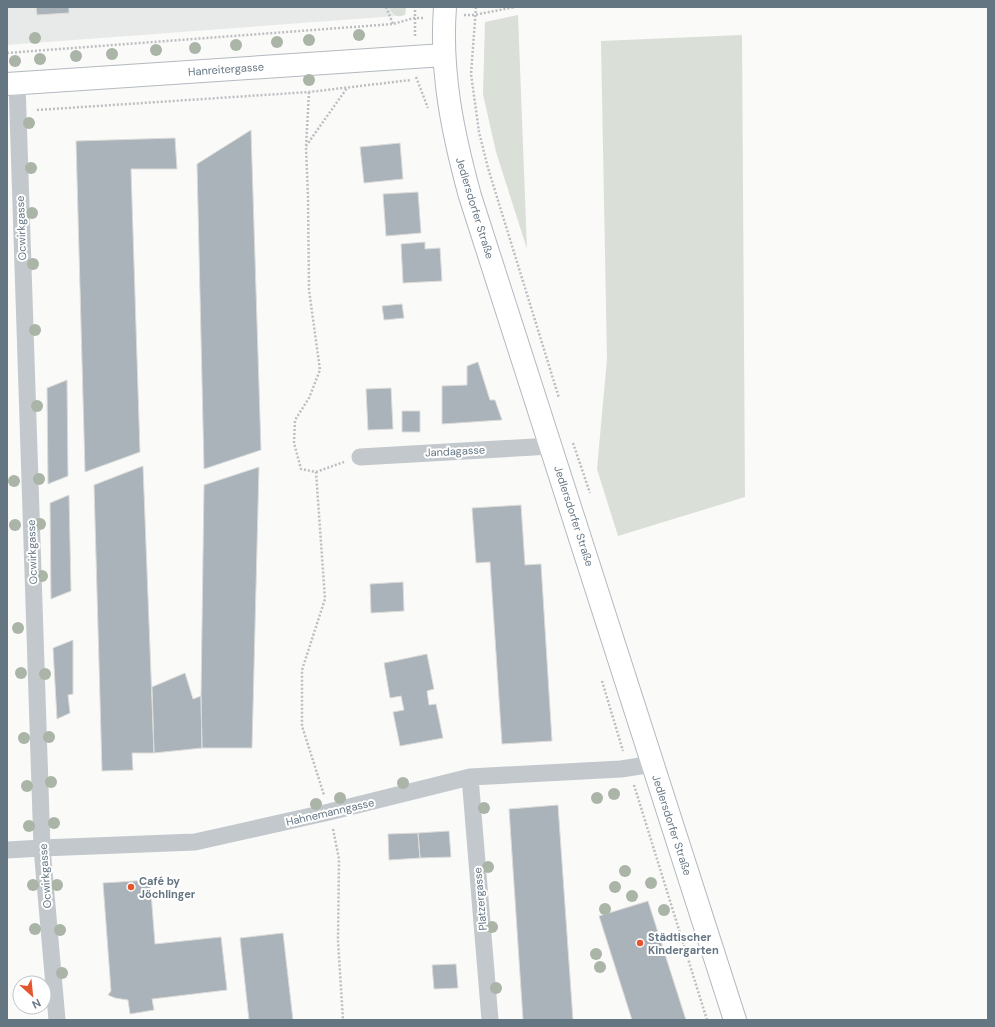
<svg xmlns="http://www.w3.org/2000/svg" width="995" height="1027" font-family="'DM Sans',sans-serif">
	<rect width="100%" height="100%" fill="#fafaf8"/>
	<path fill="#e8e9e9" d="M 7,7 L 389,7 L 392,14 L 396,16 L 7,45 Z"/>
	<path fill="#dadfd7" d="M 389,7 L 406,7 L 405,15 C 396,18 392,15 389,7 Z
		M 518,15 L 527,249 L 496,152 L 483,94 L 485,22 Z
		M 742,35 L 745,497 L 618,536 L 597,469 L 607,359 L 601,41 Z"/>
	<path fill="#aab3b9" stroke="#dcdcda" d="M 36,7 L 69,7 L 69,13 L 37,15 Z
		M 251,130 L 261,450 L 204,469 L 197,164 Z
		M 175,138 L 177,169 L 131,169 L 140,452 L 85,472 L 76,141 Z
		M 400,143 L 403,179 L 364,183 L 360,147 Z
		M 418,192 L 421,233 L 386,236 L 383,194 Z
		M 425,242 L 425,249 L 440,248 L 442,281 L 403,283 L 401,244 Z
		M 402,304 L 404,318 L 384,320 L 382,306 Z
		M 478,362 L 490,400 L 495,400 L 502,420 L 442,424 L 442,386 L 467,385 L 467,366 Z
		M 67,380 L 68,476 L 48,484 L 47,388 Z
		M 391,388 L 393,429 L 368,430 L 366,389 Z
		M 402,411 L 420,411 L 420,432 L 402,432 Z
		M 143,466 L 154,753 L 132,753 L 133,770 L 102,771 L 94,485 Z
		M 259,467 L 252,748 L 202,748 L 201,696 L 204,485 Z
		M 69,495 L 71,591 L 51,599 L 50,503 Z
		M 521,505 L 525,565 L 541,564 L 552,741 L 502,744 L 490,562 L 476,563 L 472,508 Z
		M 403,582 L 404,611 L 371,613 L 370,584 Z
		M 73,640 L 73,694 L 68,695 L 70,713 L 57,719 L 53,648 Z
		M 427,654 L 434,689 L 427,691 L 429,705 L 436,704 L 443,738 L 400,746 L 393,712 L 404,710 L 401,696 L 390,698 L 384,663 Z
		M 185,673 L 193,699 L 201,696 L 202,748 L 154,753 L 152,687 Z
		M 558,805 L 573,1020 L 523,1020 L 509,809 Z
		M 449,831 L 451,857 L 420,858 L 418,833 Z
		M 418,833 L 420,858 L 389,860 L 388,834 Z
		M 150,880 L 155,944 L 221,937 L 227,990 L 152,999 L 154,1010 L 130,1014 L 128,1000 L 115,998 L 108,995 L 111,991 L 103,883 Z
		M 648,901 L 686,1020 L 632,1020 L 599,916 Z
		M 283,933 L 293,1020 L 249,1020 L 240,938 Z
		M 456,964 L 458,988 L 434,989 L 432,965 Z"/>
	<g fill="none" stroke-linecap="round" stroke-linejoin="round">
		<g stroke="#b3babf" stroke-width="24">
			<path id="secondary" d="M 445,7 C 440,72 453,134 470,196 L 735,1020
				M 7,84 L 444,55"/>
		</g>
		<path stroke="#bbbfc2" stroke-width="2.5" stroke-dasharray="2 2" stroke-linecap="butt" d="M 386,7 L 393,24
			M 476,7 L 471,74 L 479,132 L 488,168 L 559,398
			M 464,15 L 474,15 L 515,7
			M 415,36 L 415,7
			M 7,53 L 393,24 L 414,18 L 423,18
			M 416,77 L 428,108
			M 309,92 L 306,147 L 308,197 L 309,290 L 320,370 L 309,398 L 295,420 L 294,443 L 301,469 L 316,472 L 325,599 L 302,670 L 302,726 L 324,795
			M 37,110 L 309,92 L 411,80
			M 306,146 L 347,88
			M 573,443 L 590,493
			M 316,472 L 344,462
			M 602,681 L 623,751
			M 634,785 L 707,1020
			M 333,829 L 339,859 L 338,941 L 343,1020"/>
		<path stroke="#c3c8cc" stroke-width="17" d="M 17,83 L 42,848 L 57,1020
			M 360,457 L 551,446
			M 470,777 L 490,1020
			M 7,850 L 42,848 L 195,842 L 329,812 L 470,777 L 621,769 L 653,764"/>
		<use href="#secondary" stroke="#fff" stroke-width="22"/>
	</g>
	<g fill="#aab4a7">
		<circle cx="359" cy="35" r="6"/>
		<circle cx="35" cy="38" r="6"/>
		<circle cx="309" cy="40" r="6"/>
		<circle cx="277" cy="42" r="6"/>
		<circle cx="236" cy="45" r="6"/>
		<circle cx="195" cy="48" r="6"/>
		<circle cx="156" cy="50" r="6"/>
		<circle cx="112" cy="54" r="6"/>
		<circle cx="76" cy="56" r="6"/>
		<circle cx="40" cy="59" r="6"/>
		<circle cx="15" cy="61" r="6"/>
		<circle cx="309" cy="80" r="6"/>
		<circle cx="29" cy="123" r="6"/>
		<circle cx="31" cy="168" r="6"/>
		<circle cx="32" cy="213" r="6"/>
		<circle cx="33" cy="264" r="6"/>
		<circle cx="35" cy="330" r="6"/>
		<circle cx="37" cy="406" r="6"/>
		<circle cx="39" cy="479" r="6"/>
		<circle cx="14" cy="481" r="6"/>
		<circle cx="40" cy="524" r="6"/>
		<circle cx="15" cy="525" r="6"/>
		<circle cx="42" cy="576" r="6"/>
		<circle cx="18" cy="628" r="6"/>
		<circle cx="21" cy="673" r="6"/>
		<circle cx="45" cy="674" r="6"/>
		<circle cx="49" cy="737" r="6"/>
		<circle cx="24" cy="738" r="6"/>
		<circle cx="51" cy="782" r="6"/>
		<circle cx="403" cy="783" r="6"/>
		<circle cx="27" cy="786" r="6"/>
		<circle cx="614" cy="794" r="6"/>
		<circle cx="340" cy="798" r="6"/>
		<circle cx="597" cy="798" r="6"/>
		<circle cx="316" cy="804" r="6"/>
		<circle cx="484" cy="808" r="6"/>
		<circle cx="54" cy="823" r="6"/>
		<circle cx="29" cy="826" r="6"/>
		<circle cx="488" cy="867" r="6"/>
		<circle cx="625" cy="871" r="6"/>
		<circle cx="651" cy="883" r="6"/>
		<circle cx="33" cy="885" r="6"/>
		<circle cx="57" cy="885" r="6"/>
		<circle cx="615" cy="887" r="6"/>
		<circle cx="632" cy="896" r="6"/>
		<circle cx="605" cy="909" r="6"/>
		<circle cx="664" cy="910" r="6"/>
		<circle cx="492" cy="927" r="6"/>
		<circle cx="35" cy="929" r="6"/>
		<circle cx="60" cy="930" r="6"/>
		<circle cx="596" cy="954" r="6"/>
		<circle cx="600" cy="967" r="6"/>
		<circle cx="62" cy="973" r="6"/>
		<circle cx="496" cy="988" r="6"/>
	</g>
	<g fill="#e4572e" stroke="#fff" stroke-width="1.5">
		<circle cx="131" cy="887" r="4"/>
		<circle cx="640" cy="943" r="4"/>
	</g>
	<g text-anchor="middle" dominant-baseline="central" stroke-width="4" stroke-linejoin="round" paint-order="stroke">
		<g font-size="11" fill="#657683" stroke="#fff">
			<text transform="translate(226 69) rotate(-4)">Hanreitergasse</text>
			<text transform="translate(475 208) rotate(73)">Jedlersdorfer Straße</text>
			<text transform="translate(21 228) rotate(-92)">Ocwirkgasse</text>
			<text transform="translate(455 451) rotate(-3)">Jandagasse</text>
			<text transform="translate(574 516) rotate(72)">Jedlersdorfer Straße</text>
			<text transform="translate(32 552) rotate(-92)">Ocwirkgasse</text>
			<text transform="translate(330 812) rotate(-13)">Hahnemanngasse</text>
			<text transform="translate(672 825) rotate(72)">Jedlersdorfer Straße</text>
			<text transform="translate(45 876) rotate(-94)">Ocwirkgasse</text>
			<text transform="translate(480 899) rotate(-95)">Platzergasse</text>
		</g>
		<g font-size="11" font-weight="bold" fill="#657683" stroke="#fff" text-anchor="start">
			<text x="139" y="881">Café by<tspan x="139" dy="13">Jöchlinger</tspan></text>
			<text x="648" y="937">Städtischer<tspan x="648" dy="13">Kindergarten</tspan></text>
		</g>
	</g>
	<rect width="995" height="1027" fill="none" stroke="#657683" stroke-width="16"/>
	<g transform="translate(32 995) rotate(153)"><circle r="19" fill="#ffffff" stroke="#c1c8cd"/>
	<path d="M0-3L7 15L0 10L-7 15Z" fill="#e4572e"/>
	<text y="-6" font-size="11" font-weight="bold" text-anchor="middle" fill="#657683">N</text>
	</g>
</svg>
